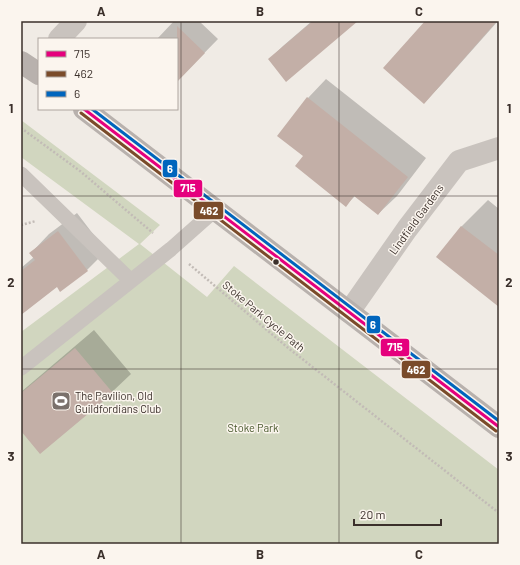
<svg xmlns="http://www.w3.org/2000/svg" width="520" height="565" font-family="Barlow,sans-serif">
	<rect width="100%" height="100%" fill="#f0ebe5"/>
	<path fill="#d1d6bf" d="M 21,120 L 160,225 L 140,244 L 207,297 L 234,266 L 499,470 L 499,544 L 21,544 L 21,332 L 139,244 L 21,157 Z"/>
	<path fill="#0003" d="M 174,21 L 199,21 L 218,39 L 177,81 L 177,39 L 157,39 Z
		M 312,21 L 355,21 L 269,60 L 283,46 Z
		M 426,21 L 498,21 L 442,84 L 424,103 Z
		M 326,79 L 426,158 L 397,196 L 378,214 L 355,196 L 346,205 L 304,156 L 308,98 Z
		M 488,200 L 499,209 L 499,305 L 438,257 L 462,226 Z
		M 77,213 L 106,251 L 87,270 L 57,286 L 21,314 L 21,268 L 34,257 L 31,253 L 49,234 Z
		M 94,330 L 131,374 L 112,392 L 40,453 L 21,430 L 21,392 Z"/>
	<path fill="#c3afa7" d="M 313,21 L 358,21 L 286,82 L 268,59 Z
		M 425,21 L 497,21 L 424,104 L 383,68 Z
		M 177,26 L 205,53 L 177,82 Z
		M 307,97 L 408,177 L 378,215 L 354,196 L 346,207 L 295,166 L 303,156 L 277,136 Z
		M 461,226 L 499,255 L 499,307 L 436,257 Z
		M 58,231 L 88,271 L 60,292 L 57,287 L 21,315 L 21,271 L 35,260 L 29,253 Z
		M 75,348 L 113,393 L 40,454 L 21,431 L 21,393 Z"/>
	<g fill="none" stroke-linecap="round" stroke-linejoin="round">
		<path stroke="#c2bbb6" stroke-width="2.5" stroke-dasharray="2 2" stroke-linecap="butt" d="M 21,128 L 80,171 L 153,233
			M 21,225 L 36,221
			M 189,264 L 287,347 L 499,513"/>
		<path stroke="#c9c3be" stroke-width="15" d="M 21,174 L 130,280
			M 21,368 L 171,249 L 215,210"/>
		<path stroke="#c9c3be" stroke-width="22" d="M 59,39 L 76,21
			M 349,312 L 407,229 L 459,161 L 499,148"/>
		<path stroke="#b8b1ad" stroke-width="22" d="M 21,62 L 39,74
			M 84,109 L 499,427"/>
		<g stroke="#fbf5ee" stroke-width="6">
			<path id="bus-1" d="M 84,109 L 499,427"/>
		</g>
		<g stroke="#fbf5ee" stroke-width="6">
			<path id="bus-2" d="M 81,113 L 496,431"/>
		</g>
		<g stroke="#fbf5ee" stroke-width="6">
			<path id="bus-3" d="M 92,109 L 499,421"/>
		</g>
		<use href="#bus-1" stroke="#e5007d" stroke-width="3"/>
		<use href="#bus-2" stroke="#7a4b2a" stroke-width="3"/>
		<use href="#bus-3" stroke="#0065bd" stroke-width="3"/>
	</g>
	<path fill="none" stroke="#3b302b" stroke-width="1" stroke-opacity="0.55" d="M 181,21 L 181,544M 339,21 L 339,544M 21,196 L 499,196M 21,369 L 499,369"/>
	<defs>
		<g id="stadium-square" transform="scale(1)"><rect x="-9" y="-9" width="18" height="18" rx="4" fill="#7a716c" stroke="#fbf5ee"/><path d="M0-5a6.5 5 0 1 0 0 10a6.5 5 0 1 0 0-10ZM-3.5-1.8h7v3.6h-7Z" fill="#fff"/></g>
	</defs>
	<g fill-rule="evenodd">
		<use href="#stadium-square" x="61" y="401"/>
	</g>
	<circle fill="#3b302b" stroke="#fbf5ee" stroke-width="1.5" cx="276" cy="262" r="3.5"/>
	<g text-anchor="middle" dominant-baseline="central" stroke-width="3" stroke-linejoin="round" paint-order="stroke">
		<g font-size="11" fill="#3b302b" stroke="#fbf5ee">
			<text transform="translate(416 219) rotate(-54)">Lindfield Gardens</text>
			<text transform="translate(264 316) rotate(40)">Stoke Park Cycle Path</text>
		</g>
		<g font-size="11" fill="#3b302b" stroke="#fbf5ee" text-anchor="start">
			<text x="75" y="395">The Pavilion, Old<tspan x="75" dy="13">Guildfordians Club</tspan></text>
		</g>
		<g font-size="11" fill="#4a5a2e" stroke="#fbf5ee">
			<text x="253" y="427">Stoke Park</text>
		</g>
	</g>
	<g stroke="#fbf5ee" stroke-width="1.5">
		<rect x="162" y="159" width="16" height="19" rx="4" fill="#0065bd"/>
		<rect x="173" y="179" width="30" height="19" rx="4" fill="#e5007d"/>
		<rect x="193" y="201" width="31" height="19" rx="4" fill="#7a4b2a"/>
		<rect x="366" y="315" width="15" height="19" rx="4" fill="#0065bd"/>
		<rect x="380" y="338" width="30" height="19" rx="4" fill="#e5007d"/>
		<rect x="401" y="360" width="30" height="19" rx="4" fill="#7a4b2a"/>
	</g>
	<g font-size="11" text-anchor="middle" font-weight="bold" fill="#fff">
		<text x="170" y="173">6</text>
		<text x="188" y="192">715</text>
		<text x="209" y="215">462</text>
		<text x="373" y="329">6</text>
		<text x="395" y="351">715</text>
		<text x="416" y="374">462</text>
	</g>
	<rect width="520" height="565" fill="none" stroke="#fbf5ee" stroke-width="44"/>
	<rect x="38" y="38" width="140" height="72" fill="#fbf5ee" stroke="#aea6a0"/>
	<rect x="46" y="51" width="20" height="6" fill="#e5007d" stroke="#aea6a0"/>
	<text x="74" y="58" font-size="12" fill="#3b302b">715</text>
	<rect x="46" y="71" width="20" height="6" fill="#7a4b2a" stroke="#aea6a0"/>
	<text x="74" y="78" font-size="12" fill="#3b302b">462</text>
	<rect x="46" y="91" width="20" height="6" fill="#0065bd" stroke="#aea6a0"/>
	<text x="74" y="98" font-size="12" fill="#3b302b">6</text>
	<path d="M354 519v6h87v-6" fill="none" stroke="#3b302b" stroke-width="2"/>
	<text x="360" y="519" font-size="12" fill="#3b302b" stroke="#fbf5ee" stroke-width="3" paint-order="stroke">20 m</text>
	<rect x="22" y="22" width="476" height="521" fill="none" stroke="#3b302b" stroke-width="1.5"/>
	<g font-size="13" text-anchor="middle" font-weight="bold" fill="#3b302b">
		<text x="101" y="16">A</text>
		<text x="260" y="16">B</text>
		<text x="419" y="16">C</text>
		<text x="11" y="113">1</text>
		<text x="509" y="113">1</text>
		<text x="11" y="287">2</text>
		<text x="509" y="287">2</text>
		<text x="11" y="461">3</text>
		<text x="509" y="461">3</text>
		<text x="101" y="559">A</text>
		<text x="260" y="559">B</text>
		<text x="419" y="559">C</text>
	</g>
</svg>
